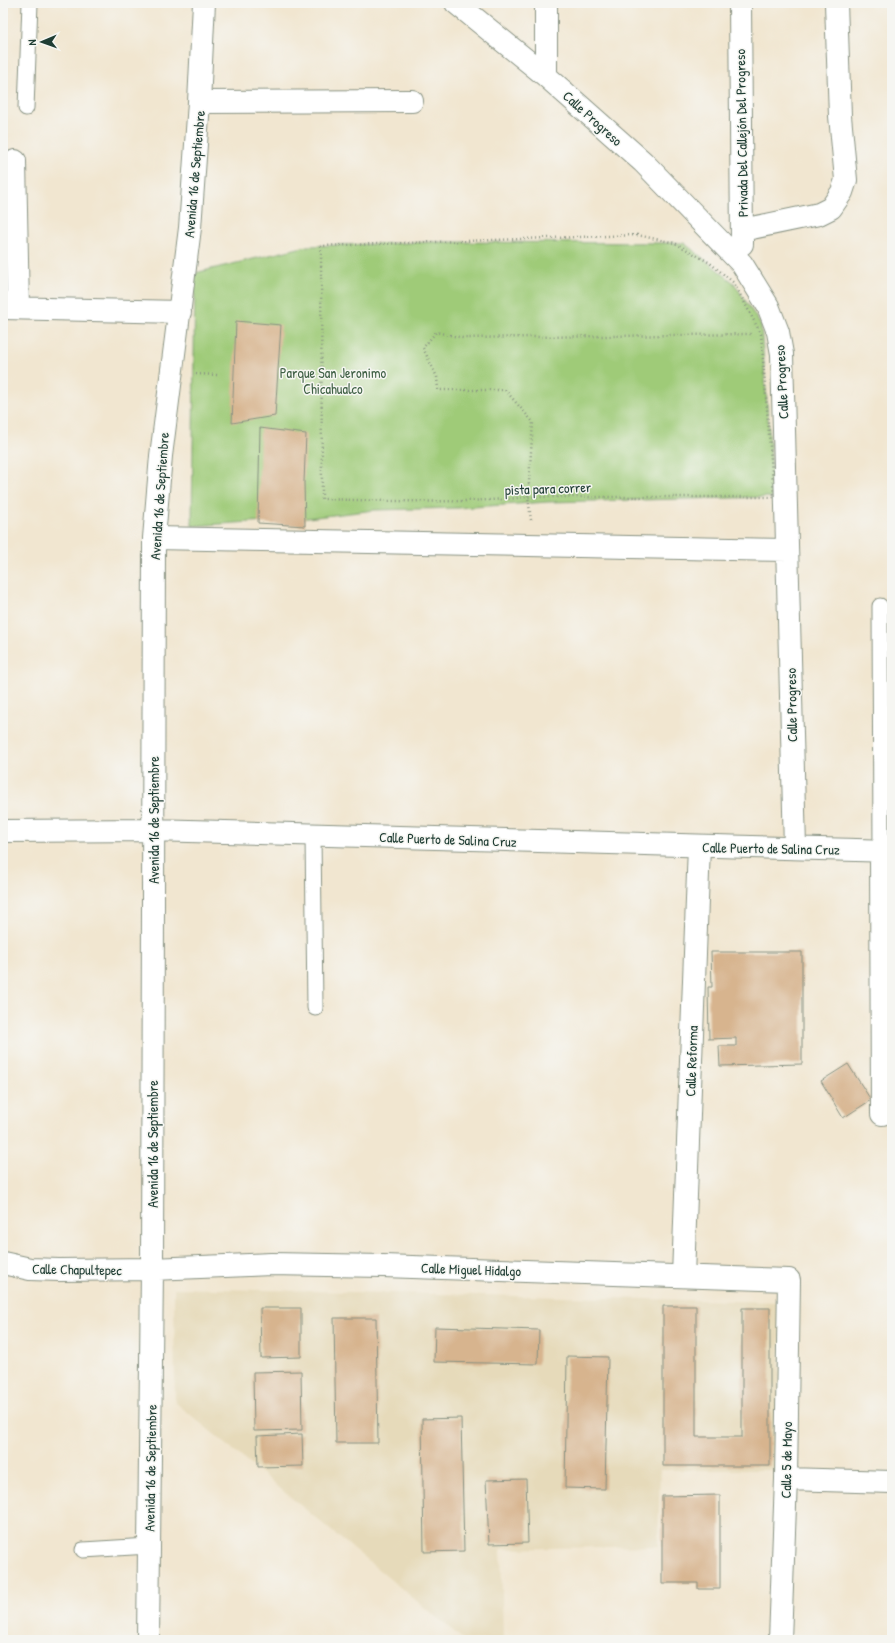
<svg xmlns="http://www.w3.org/2000/svg" width="895" height="1643" font-family="'Patrick Hand',sans-serif">
	<rect width="100%" height="100%" fill="#f6f6f2"/>
	<filter id="ink" filterUnits="userSpaceOnUse"><feTurbulence type="fractalNoise" baseFrequency=".025" numOctaves="2"/><feDisplacementMap in="SourceGraphic" scale="8" xChannelSelector="R" yChannelSelector="G"/><feConvolveMatrix kernelMatrix="1 2 1 2 8 2 1 2 1" color-interpolation-filters="sRGB"/></filter>
	<filter id="wash" filterUnits="userSpaceOnUse"><feTurbulence type="fractalNoise" baseFrequency=".012" numOctaves="4" result="noise"/><feDisplacementMap in="SourceGraphic" scale="16" xChannelSelector="R" yChannelSelector="G"/><feGaussianBlur stdDeviation="0.9" result="paint"/><feColorMatrix in="noise" values="0 0 0 0 0 0 0 0 0 0 0 0 0 0 0 0 0 1.4 0 .05"/><feComposite in="paint" operator="in"/></filter>
	<g filter="url(#wash)">
		<rect width="100%" height="100%" fill="#f1e6d0"/>
		<path fill="#e6daba" d="M 174,1288 L 780,1302 L 778,1470 L 660,1470 L 658,1546 L 501,1549 L 503,1640 L 464,1640 L 175,1402 Z"/>
		<path fill="#9fcb78" stroke="#5f8456" d="M 432,242 L 684,243 L 734,283 L 761,325 L 774,497 L 548,502 L 458,508 L 375,510 L 308,518 L 192,526 L 195,273 L 307,246 Z"/>
		<g id="blocks">
			<path fill="#d7b48e" d="M 236,321 L 281,325 L 275,416 L 232,423 Z
				M 260,428 L 306,434 L 304,482 L 305,526 L 258,523 Z
				M 711,952 L 802,952 L 802,1064 L 720,1066 L 719,1046 L 736,1046 L 736,1038 L 709,1039 L 708,987 L 712,987 Z
				M 848,1064 L 871,1100 L 843,1118 L 821,1081 Z
				M 663,1306 L 696,1306 L 696,1437 L 742,1437 L 742,1308 L 770,1308 L 770,1466 L 663,1466 Z
				M 260,1308 L 301,1308 L 301,1357 L 261,1358 Z
				M 334,1318 L 376,1318 L 378,1443 L 336,1443 Z
				M 435,1327 L 539,1330 L 538,1364 L 434,1362 Z
				M 567,1356 L 608,1357 L 605,1489 L 565,1488 Z
				M 301,1371 L 302,1430 L 254,1431 L 253,1372 Z
				M 461,1418 L 464,1551 L 424,1552 L 422,1419 Z
				M 302,1434 L 303,1466 L 258,1467 L 257,1436 Z
				M 526,1479 L 528,1543 L 489,1544 L 486,1480 Z
				M 720,1495 L 720,1589 L 698,1589 L 698,1583 L 662,1583 L 662,1496 Z"/>
		</g>
	</g>
	<g filter="url(#ink)">
		<use href="#blocks" fill-opacity="0" stroke="#889282" stroke-width="1"/>
		<g fill="none" stroke-linecap="round" stroke-linejoin="round">
			<g stroke="#889282" stroke-width="17">
				<path id="lane" d="M 26,108 L 30,3
					M 880,606 L 881,851
					M 313,835 L 315,1008
					M 83,1550 L 149,1546"/>
			</g>
			<g stroke="#889282" stroke-width="24">
				<path id="street" d="M 456,3 L 546,76 L 643,162 L 742,264 L 768,306 L 778,332 L 782,354 L 795,848
					M 740,3 L 742,244
					M 546,76 L 546,3
					M 199,102 L 412,101
					M 15,161 L 18,308
					M 742,230 L 819,214 L 831,208 L 842,192 L 846,180 L 840,116 L 836,3
					M 3,308 L 180,312
					M 154,538 L 787,550
					M 3,831 L 153,830 L 892,851
					M 881,851 L 882,1114
					M 3,1263 L 30,1269 L 59,1270 L 152,1269 L 271,1264 L 383,1266 L 789,1280 L 786,1479 L 780,1640
					M 683,1276 L 699,846
					M 786,1479 L 892,1482
					M 148,1640 L 152,1269 L 154,538 L 161,456 L 190,228 L 199,102 L 204,3"/>
			</g>
			<path stroke="#889282" stroke-width="2.5" stroke-dasharray="1 3" stroke-linecap="butt" d="M 637,235 L 675,243 L 710,263 L 734,283 L 761,334 L 774,497 L 528,497 C 459,504 391,501 322,499 L 321,246 Z
				M 196,374 L 218,375
				M 531,520 L 528,497 L 533,422 L 505,390 L 438,390 L 437,377 L 423,348 L 436,332 L 463,338 L 751,334"/>
			<use href="#lane" stroke="#fff" stroke-width="15"/>
			<use href="#street" stroke="#fff" stroke-width="22"/>
		</g>
	</g>
	<g text-anchor="middle" dominant-baseline="central" stroke-width="3" stroke-linejoin="round" paint-order="stroke">
		<g font-size="14" fill="#1f3d34" stroke="#f6f6f2">
			<text transform="translate(593 118) rotate(42)">Calle Progreso</text>
			<text transform="translate(741 133) rotate(-91)">Privada Del Callejón Del Progreso</text>
			<text transform="translate(194 174) rotate(-85)">Avenida 16 de Septiembre</text>
			<text transform="translate(781 382) rotate(-93)">Calle Progreso</text>
			<text transform="translate(548 488) rotate(-2)">pista para correr</text>
			<text transform="translate(159 496) rotate(-86)">Avenida 16 de Septiembre</text>
			<text transform="translate(791 705) rotate(-91)">Calle Progreso</text>
			<text transform="translate(153 820) rotate(-90)">Avenida 16 de Septiembre</text>
			<text transform="translate(448 839) rotate(2)">Calle Puerto de Salina Cruz</text>
			<text transform="translate(771 848) rotate(1)">Calle Puerto de Salina Cruz</text>
			<text transform="translate(691 1061) rotate(-88)">Calle Reforma</text>
			<text transform="translate(152 1144) rotate(-90)">Avenida 16 de Septiembre</text>
			<text transform="translate(77 1269) rotate(1)">Calle Chapultepec</text>
			<text transform="translate(471 1269) rotate(2)">Calle Miguel Hidalgo</text>
			<text transform="translate(786 1460) rotate(-89)">Calle 5 de Mayo</text>
			<text transform="translate(150 1468) rotate(-89)">Avenida 16 de Septiembre</text>
		</g>
		<g font-size="14" fill="#3f6045" stroke="#f6f6f2">
			<text x="333" y="372">Parque San Jeronimo<tspan x="333" dy="16">Chicahualco</tspan></text>
		</g>
	</g>
	<rect width="895" height="1643" fill="none" stroke="#f6f6f2" stroke-width="16"/>
	<g transform="translate(42 42) rotate(268)" stroke="#f6f6f2" stroke-width="3" paint-order="stroke">
	<path d="M0-3L7 15L0 10L-7 15Z" fill="#1f3d34"/>
	<text y="-6" font-size="11" font-weight="bold" text-anchor="middle" fill="#1f3d34">N</text>
	</g>
</svg>
